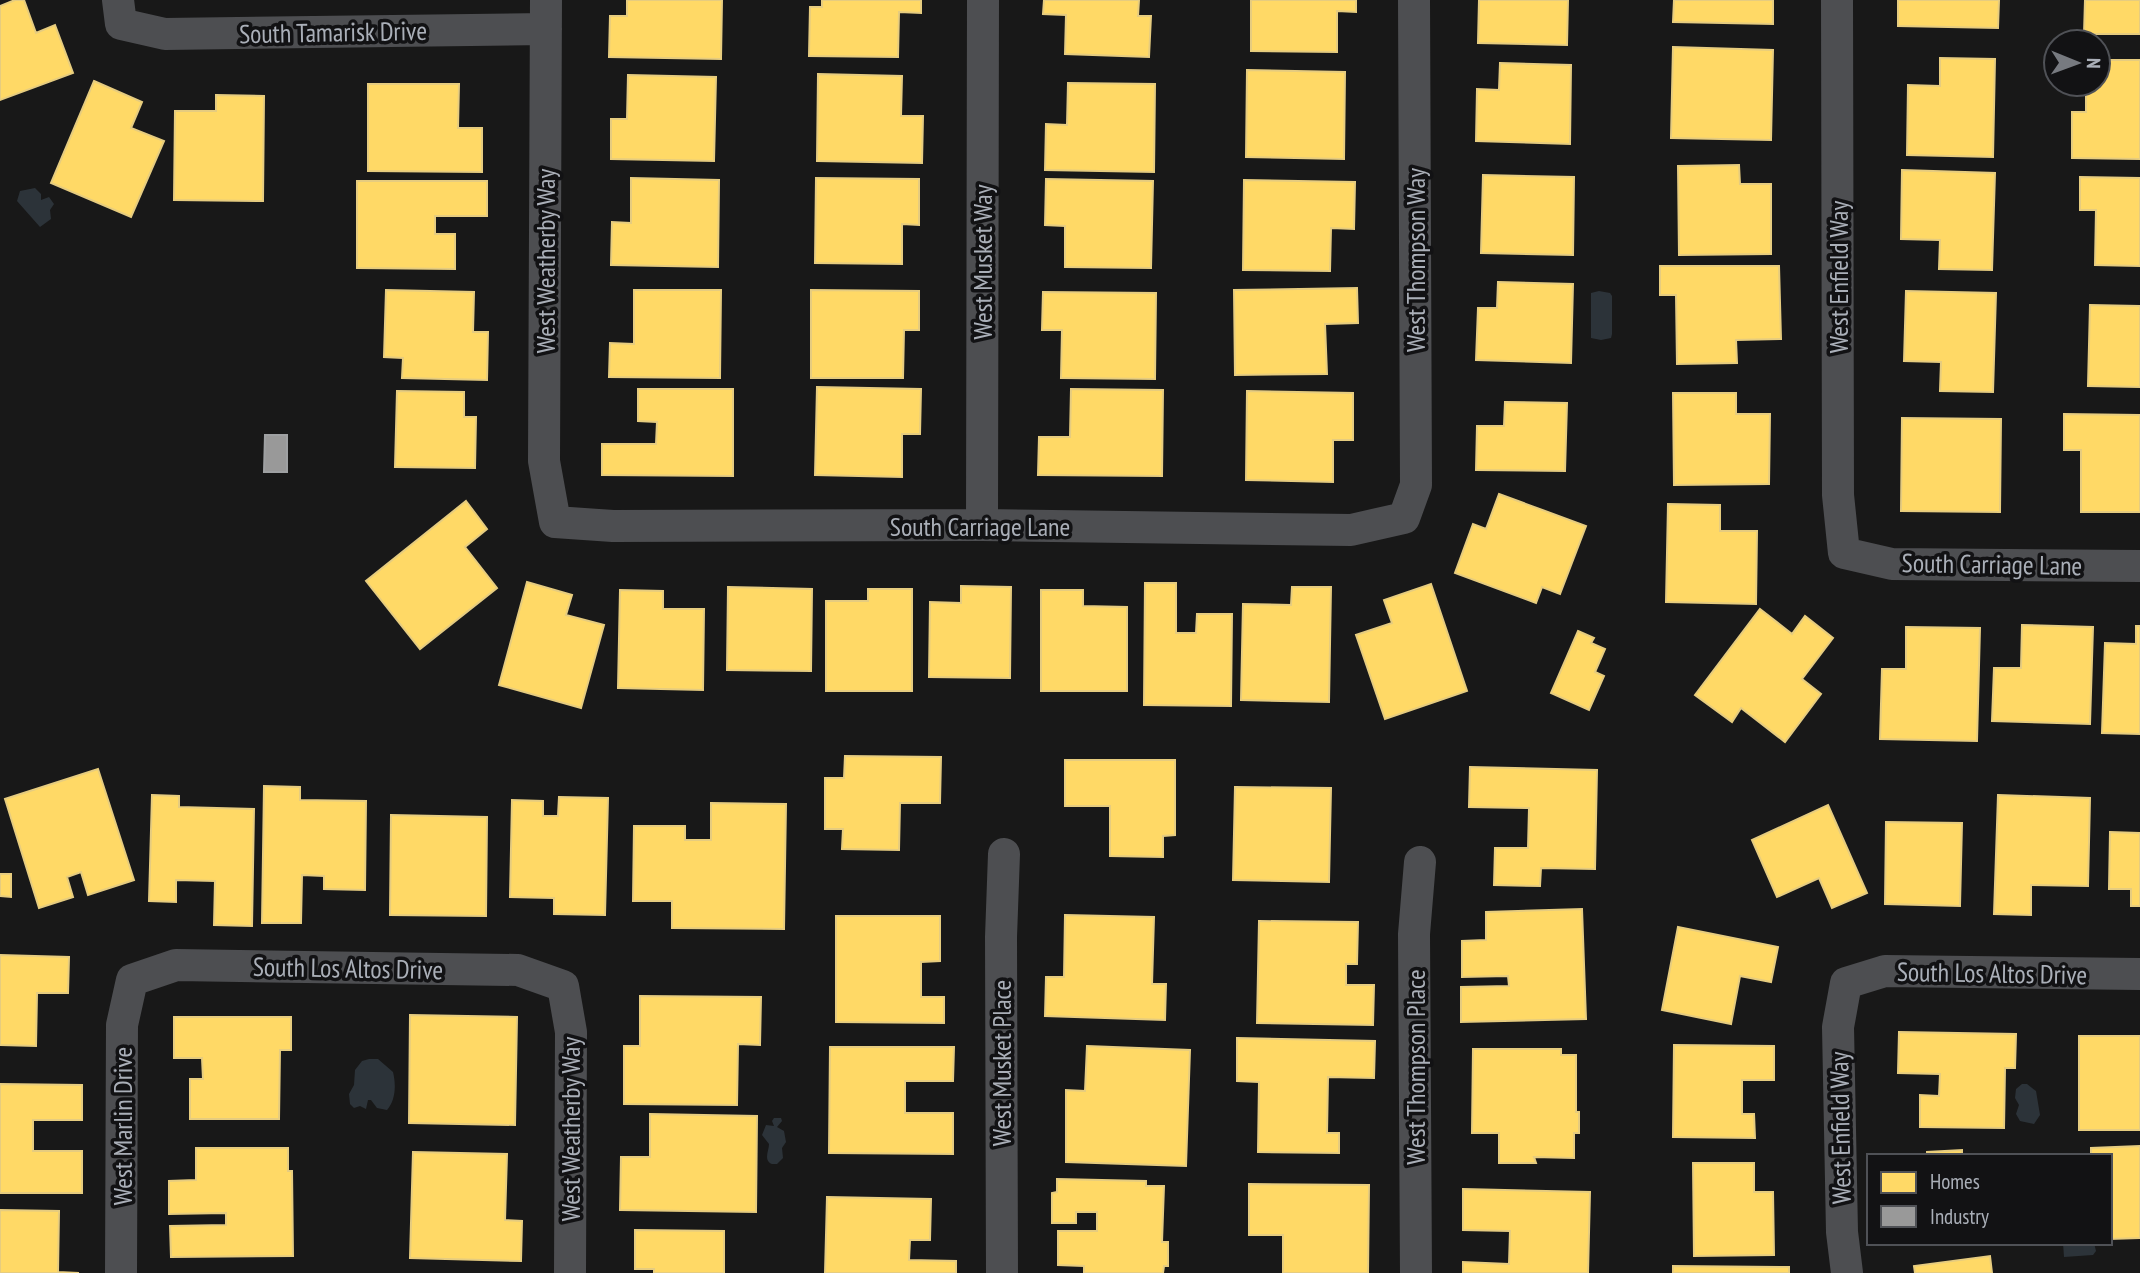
<svg xmlns="http://www.w3.org/2000/svg" width="2140" height="1273" font-family="'PT Sans Narrow',sans-serif">
	<rect width="100%" height="100%" fill="#181818"/>
	<path fill="#2c3339" d="M 35,188 L 41,194 L 41,200 L 49,197 L 54,204 L 50,210 L 51,219 L 40,227 L 17,201 L 20,191 Z
		M 1599,291 L 1610,293 L 1612,296 L 1612,334 L 1611,338 L 1601,340 L 1591,338 L 1591,293 Z
		M 369,1059 L 378,1059 L 393,1072 C 396,1084 396,1100 387,1110 L 377,1108 L 371,1100 L 368,1100 L 366,1109 L 360,1106 L 354,1108 L 350,1104 L 349,1094 L 354,1085 L 355,1070 L 362,1061 Z
		M 2022,1084 L 2027,1084 L 2036,1091 L 2040,1115 L 2034,1124 L 2020,1121 L 2016,1114 L 2019,1105 L 2015,1098 L 2016,1089 Z
		M 774,1118 L 781,1118 L 782,1121 L 777,1127 L 784,1131 L 786,1142 L 782,1148 L 783,1158 L 777,1164 L 772,1164 C 763,1160 769,1151 769,1144 L 762,1135 L 766,1125 L 774,1126 L 772,1121 Z
		M 2063,1243 L 2094,1243 L 2096,1251 L 2093,1255 L 2064,1257 Z"/>
	<path fill="#ffd966" stroke="#e6cc7f" stroke-width="2" d="M 15,0 L 24,0 L 36,33 L 55,25 L 73,73 L 0,100 L 0,6 Z
		M 627,0 L 722,0 L 721,59 L 609,57 L 610,16 L 627,16 Z
		M 822,0 L 921,0 L 921,13 L 899,12 L 898,57 L 809,56 L 810,7 L 822,7 Z
		M 1044,0 L 1139,0 L 1138,16 L 1151,16 L 1149,57 L 1065,54 L 1066,15 L 1043,14 Z
		M 1251,0 L 1356,0 L 1356,12 L 1337,11 L 1337,52 L 1251,51 Z
		M 1479,0 L 1568,0 L 1567,45 L 1478,43 Z
		M 1674,0 L 1773,0 L 1773,24 L 1673,22 Z
		M 1898,0 L 1999,0 L 1998,28 L 1898,26 Z
		M 2085,0 L 2140,0 L 2140,34 L 2084,34 Z
		M 1673,47 L 1773,50 L 1771,140 L 1671,138 Z
		M 1940,58 L 1995,59 L 1993,157 L 1907,155 L 1908,85 L 1940,86 Z
		M 2098,60 L 2140,60 L 2140,159 L 2072,158 L 2072,112 L 2086,112 L 2086,84 L 2098,84 Z
		M 1500,63 L 1571,65 L 1570,144 L 1476,141 L 1477,89 L 1499,90 Z
		M 1247,70 L 1345,72 L 1344,159 L 1246,157 Z
		M 818,74 L 902,76 L 901,116 L 923,116 L 922,163 L 817,161 Z
		M 628,75 L 716,77 L 714,161 L 611,159 L 611,119 L 627,119 Z
		M 94,81 L 142,102 L 131,128 L 164,141 L 131,217 L 51,183 Z
		M 1068,83 L 1155,84 L 1154,172 L 1045,170 L 1046,124 L 1067,125 Z
		M 368,84 L 459,84 L 458,128 L 482,128 L 482,172 L 368,171 Z
		M 216,95 L 264,96 L 263,201 L 174,200 L 175,111 L 216,111 Z
		M 1739,165 L 1740,184 L 1771,184 L 1771,254 L 1679,255 L 1678,166 Z
		M 1902,170 L 1995,173 L 1992,270 L 1939,269 L 1940,240 L 1901,239 Z
		M 1483,175 L 1574,177 L 1573,255 L 1481,253 Z
		M 2080,177 L 2140,178 L 2140,266 L 2095,265 L 2096,210 L 2080,210 Z
		M 631,178 L 719,180 L 718,267 L 611,265 L 612,222 L 631,223 Z
		M 816,178 L 919,179 L 919,225 L 902,224 L 902,264 L 815,263 Z
		M 1046,179 L 1153,181 L 1151,268 L 1065,267 L 1065,226 L 1045,225 Z
		M 1244,180 L 1355,182 L 1354,229 L 1331,228 L 1330,271 L 1243,270 Z
		M 357,181 L 487,181 L 487,216 L 435,216 L 435,234 L 455,234 L 455,269 L 357,268 Z
		M 1660,266 L 1779,266 L 1781,339 L 1736,340 L 1737,363 L 1677,364 L 1676,295 L 1660,295 Z
		M 1498,282 L 1573,284 L 1571,363 L 1476,360 L 1478,308 L 1497,308 Z
		M 1357,288 L 1358,323 L 1325,324 L 1327,374 L 1235,375 L 1234,290 Z
		M 386,290 L 474,292 L 473,332 L 488,332 L 487,380 L 402,378 L 403,358 L 384,357 Z
		M 634,290 L 721,290 L 720,378 L 609,377 L 610,343 L 634,344 Z
		M 811,290 L 919,291 L 919,330 L 904,330 L 903,378 L 811,378 Z
		M 1906,291 L 1996,293 L 1993,392 L 1940,391 L 1941,362 L 1904,361 Z
		M 1043,292 L 1156,293 L 1155,379 L 1061,378 L 1062,330 L 1042,330 Z
		M 2090,305 L 2140,306 L 2140,387 L 2088,386 Z
		M 817,387 L 921,389 L 920,434 L 902,434 L 902,477 L 815,475 Z
		M 638,389 L 733,389 L 733,476 L 602,475 L 602,444 L 656,444 L 657,422 L 638,421 Z
		M 1071,389 L 1163,390 L 1162,476 L 1038,475 L 1039,437 L 1070,437 Z
		M 397,391 L 464,392 L 464,417 L 476,417 L 475,468 L 395,467 Z
		M 1247,391 L 1353,393 L 1353,440 L 1333,440 L 1333,482 L 1246,480 Z
		M 1673,393 L 1736,393 L 1736,414 L 1770,414 L 1769,484 L 1674,485 Z
		M 1505,402 L 1567,403 L 1565,471 L 1476,470 L 1477,426 L 1504,426 Z
		M 2064,414 L 2140,415 L 2140,512 L 2081,512 L 2081,450 L 2064,450 Z
		M 1902,418 L 2001,419 L 2000,512 L 1901,511 Z
		M 1499,494 L 1586,526 L 1560,594 L 1542,587 L 1536,603 L 1455,573 L 1473,524 L 1486,529 Z
		M 466,501 L 487,529 L 465,547 L 497,588 L 420,649 L 366,581 Z
		M 1668,504 L 1720,505 L 1720,531 L 1757,531 L 1756,604 L 1666,602 Z
		M 527,582 L 572,595 L 566,615 L 604,625 L 581,708 L 499,685 Z
		M 1145,583 L 1176,583 L 1176,633 L 1196,633 L 1197,614 L 1232,614 L 1231,706 L 1144,705 Z
		M 1431,584 L 1467,691 L 1385,719 L 1356,635 L 1392,623 L 1384,600 Z
		M 961,586 L 1011,587 L 1010,678 L 929,677 L 930,602 L 961,603 Z
		M 728,587 L 812,589 L 811,671 L 727,670 Z
		M 1292,587 L 1331,587 L 1329,702 L 1241,700 L 1243,604 L 1291,605 Z
		M 868,589 L 912,589 L 912,691 L 826,691 L 826,601 L 868,601 Z
		M 620,590 L 663,591 L 663,609 L 704,609 L 703,690 L 618,688 Z
		M 1041,590 L 1083,590 L 1083,606 L 1127,607 L 1127,691 L 1041,691 Z
		M 1760,609 L 1792,634 L 1805,616 L 1833,638 L 1802,679 L 1821,694 L 1785,742 L 1741,708 L 1732,722 L 1695,695 Z
		M 2022,625 L 2093,627 L 2090,724 L 1992,721 L 1994,668 L 2021,668 Z
		M 2136,626 L 2140,626 L 2140,734 L 2102,733 L 2105,643 L 2136,644 Z
		M 1906,627 L 1980,628 L 1977,741 L 1880,739 L 1882,669 L 1906,669 Z
		M 1578,631 L 1594,638 L 1591,643 L 1605,649 L 1595,672 L 1604,676 L 1589,710 L 1551,693 Z
		M 845,756 L 941,757 L 940,803 L 900,803 L 899,850 L 842,849 L 843,829 L 825,829 L 825,778 L 844,778 Z
		M 1065,760 L 1175,760 L 1175,835 L 1163,836 L 1163,857 L 1110,856 L 1110,806 L 1065,806 Z
		M 1470,767 L 1597,770 L 1595,869 L 1541,868 L 1540,886 L 1494,885 L 1495,848 L 1528,848 L 1529,808 L 1469,807 Z
		M 98,769 L 134,880 L 88,895 L 81,872 L 67,877 L 73,897 L 39,908 L 5,799 Z
		M 264,786 L 300,787 L 300,800 L 366,801 L 365,890 L 324,889 L 324,876 L 302,875 L 301,923 L 262,923 Z
		M 1235,787 L 1331,788 L 1329,882 L 1233,880 Z
		M 152,795 L 179,796 L 179,807 L 254,809 L 252,926 L 214,925 L 215,881 L 176,880 L 176,902 L 149,901 Z
		M 1998,795 L 2090,798 L 2088,886 L 2031,885 L 2031,915 L 1994,914 Z
		M 559,797 L 608,798 L 605,915 L 554,914 L 554,898 L 510,897 L 512,800 L 543,801 L 543,816 L 558,816 Z
		M 711,803 L 786,804 L 784,929 L 672,928 L 672,901 L 633,901 L 634,826 L 685,826 L 685,840 L 711,840 Z
		M 1828,805 L 1867,893 L 1832,908 L 1819,878 L 1777,897 L 1752,840 Z
		M 391,815 L 487,817 L 486,916 L 390,915 Z
		M 1886,822 L 1962,823 L 1960,906 L 1885,904 Z
		M 2110,832 L 2140,833 L 2140,906 L 2131,906 L 2131,889 L 2109,889 Z
		M 0,874 L 11,874 L 11,897 L 0,896 Z
		M 1582,909 L 1586,1019 L 1461,1022 L 1461,987 L 1509,986 L 1508,976 L 1462,977 L 1462,941 L 1486,940 L 1486,912 Z
		M 1065,915 L 1154,917 L 1152,984 L 1166,984 L 1165,1020 L 1045,1016 L 1046,977 L 1064,977 Z
		M 836,916 L 940,916 L 940,961 L 921,962 L 921,997 L 944,997 L 944,1023 L 836,1022 Z
		M 1259,921 L 1358,922 L 1357,964 L 1346,964 L 1346,985 L 1374,985 L 1373,1025 L 1257,1023 Z
		M 1678,927 L 1778,947 L 1771,982 L 1740,976 L 1731,1024 L 1662,1010 Z
		M 0,955 L 69,957 L 68,993 L 37,993 L 36,1046 L 0,1045 Z
		M 640,996 L 761,997 L 760,1045 L 738,1044 L 737,1105 L 624,1104 L 624,1046 L 640,1046 Z
		M 410,1015 L 517,1017 L 515,1125 L 409,1123 Z
		M 174,1017 L 291,1017 L 291,1050 L 280,1050 L 279,1119 L 190,1119 L 190,1079 L 203,1079 L 202,1058 L 174,1058 Z
		M 1899,1032 L 2016,1034 L 2015,1068 L 2005,1068 L 2004,1128 L 1920,1127 L 1920,1095 L 1939,1096 L 1940,1074 L 1898,1073 Z
		M 2079,1036 L 2140,1036 L 2140,1130 L 2079,1130 Z
		M 1237,1038 L 1375,1041 L 1374,1078 L 1328,1077 L 1327,1133 L 1339,1133 L 1339,1153 L 1258,1152 L 1259,1082 L 1237,1081 Z
		M 1674,1045 L 1774,1046 L 1774,1080 L 1742,1080 L 1742,1114 L 1754,1114 L 1755,1138 L 1673,1137 Z
		M 1087,1046 L 1190,1050 L 1186,1166 L 1066,1162 L 1066,1090 L 1085,1091 Z
		M 830,1047 L 954,1047 L 953,1081 L 905,1081 L 905,1113 L 953,1113 L 953,1154 L 829,1153 Z
		M 1473,1049 L 1561,1049 L 1561,1055 L 1576,1055 L 1576,1112 L 1579,1112 L 1579,1133 L 1574,1133 L 1574,1158 L 1534,1157 L 1536,1163 L 1499,1163 L 1499,1133 L 1472,1133 Z
		M 0,1084 L 82,1085 L 82,1120 L 33,1120 L 33,1151 L 82,1151 L 82,1193 L 0,1193 Z
		M 650,1114 L 757,1116 L 756,1212 L 620,1210 L 621,1157 L 650,1157 Z
		M 2140,1146 L 2140,1238 L 2110,1239 L 2110,1156 L 2091,1156 L 2091,1148 Z
		M 196,1148 L 288,1148 L 288,1171 L 292,1171 L 293,1256 L 171,1257 L 170,1226 L 226,1225 L 226,1213 L 169,1214 L 169,1181 L 196,1180 Z
		M 1962,1150 L 1962,1156 L 1927,1156 L 1927,1152 Z
		M 413,1152 L 507,1154 L 505,1220 L 522,1221 L 521,1261 L 410,1258 Z
		M 1693,1163 L 1754,1163 L 1754,1192 L 1773,1192 L 1774,1255 L 1694,1256 Z
		M 1057,1179 L 1146,1181 L 1146,1186 L 1164,1186 L 1162,1242 L 1168,1242 L 1168,1266 L 1164,1266 L 1163,1273 L 1084,1273 L 1084,1266 L 1058,1265 L 1058,1231 L 1097,1231 L 1097,1212 L 1076,1212 L 1076,1223 L 1052,1223 L 1052,1193 L 1057,1192 Z
		M 1249,1184 L 1369,1185 L 1368,1273 L 1283,1273 L 1283,1235 L 1249,1235 Z
		M 1463,1189 L 1590,1192 L 1588,1273 L 1463,1273 L 1463,1262 L 1509,1264 L 1510,1231 L 1463,1230 Z
		M 827,1197 L 931,1199 L 930,1240 L 910,1240 L 909,1260 L 956,1261 L 956,1273 L 825,1273 Z
		M 0,1210 L 59,1211 L 58,1272 L 79,1273 L 0,1273 Z
		M 635,1230 L 724,1231 L 724,1273 L 654,1273 L 654,1269 L 635,1269 Z
		M 1990,1256 L 1992,1273 L 1915,1273 L 1914,1266 Z
		M 1673,1266 L 1789,1267 L 1789,1273 L 1673,1273 Z"/>
	<path fill="#999" stroke="#9ea0a2" stroke-width="2" d="M 265,435 L 287,435 L 287,472 L 264,472 Z"/>
	<g fill="none" stroke-linecap="round" stroke-linejoin="round">
		<path stroke="#4d4e51" stroke-width="32" d="M 118,0 L 121,24 L 165,34 L 546,29
			M 546,0 L 544,461 L 555,522 L 613,526 L 982,525 L 1351,530 L 1404,518 L 1416,485 L 1414,0
			M 1837,0 L 1838,495 L 1844,553 L 1892,564 L 2140,566
			M 982,525 L 983,0
			M 121,1273 L 122,1025 L 132,980 L 176,965 L 518,970 L 563,986 L 571,1032 L 570,1273
			M 1002,1273 L 1001,937 L 1004,854
			M 1416,1273 L 1414,934 L 1420,862
			M 1847,1273 L 1842,1232 L 1838,1027 L 1846,983 L 1885,971 L 2140,974"/>
	</g>
	<g text-anchor="middle" dominant-baseline="central" stroke-width="7" stroke-linejoin="round" paint-order="stroke">
		<g font-size="26" fill="#aaafb8" stroke="#121214">
			<text transform="translate(333 32) rotate(-1)">South Tamarisk Drive</text>
			<text transform="translate(1415 260) rotate(-90)">West Thompson Way</text>
			<text transform="translate(545 261) rotate(-90)">West Weatherby Way</text>
			<text transform="translate(982 262) rotate(-90)">West Musket Way</text>
			<text transform="translate(1838 277) rotate(-90)">West Enfield Way</text>
			<text x="980" y="526">South Carriage Lane</text>
			<text transform="translate(1992 564) rotate(1)">South Carriage Lane</text>
			<text transform="translate(348 968) rotate(1)">South Los Altos Drive</text>
			<text transform="translate(1992 973) rotate(1)">South Los Altos Drive</text>
			<text transform="translate(1001 1063) rotate(-90)">West Musket Place</text>
			<text transform="translate(1415 1067) rotate(-90)">West Thompson Place</text>
			<text transform="translate(122 1126) rotate(-90)">West Marlin Drive</text>
			<text transform="translate(1840 1128) rotate(-91)">West Enfield Way</text>
			<text transform="translate(570 1129) rotate(-90)">West Weatherby Way</text>
		</g>
	</g>
	<rect x="1867" y="1154" width="245" height="91" fill="#121214" stroke="#4f5156" stroke-width="2"/>
	<rect x="1881" y="1172" width="35" height="21" fill="#ffd966" stroke="#4f5156" stroke-width="2"/>
	<text x="1930" y="1189" font-size="21" fill="#aaafb8">Homes</text>
	<rect x="1881" y="1206" width="35" height="21" fill="#999999" stroke="#4f5156" stroke-width="2"/>
	<text x="1930" y="1224" font-size="21" fill="#aaafb8">Industry</text>
	<g transform="translate(2077 63) rotate(91)"><circle r="33" fill="#121214" stroke="#4f5156" stroke-width="2"/>
	<path d="M0-5L12 26L0 18L-12 26Z" fill="#777a80"/>
	<text y="-10" font-size="19" font-weight="bold" text-anchor="middle" fill="#aaafb8">N</text>
	</g>
</svg>
